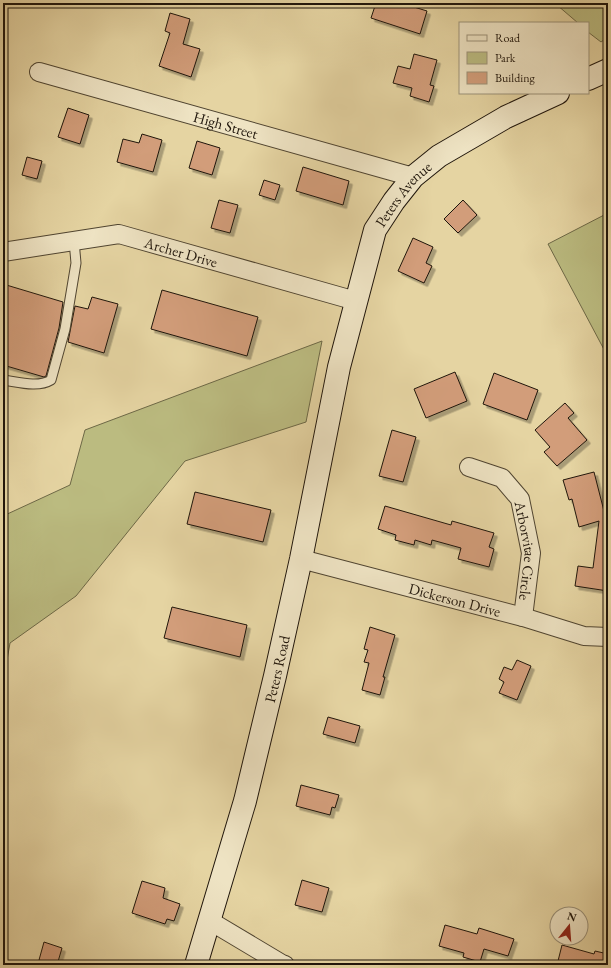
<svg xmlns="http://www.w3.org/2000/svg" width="611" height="968" font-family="'EB Garamond',serif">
	<defs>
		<filter id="shadow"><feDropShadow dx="3.5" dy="3.5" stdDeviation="0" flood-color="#0004"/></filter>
	</defs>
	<rect width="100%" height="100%" fill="#e5d4a2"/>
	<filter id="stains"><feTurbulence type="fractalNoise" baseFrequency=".005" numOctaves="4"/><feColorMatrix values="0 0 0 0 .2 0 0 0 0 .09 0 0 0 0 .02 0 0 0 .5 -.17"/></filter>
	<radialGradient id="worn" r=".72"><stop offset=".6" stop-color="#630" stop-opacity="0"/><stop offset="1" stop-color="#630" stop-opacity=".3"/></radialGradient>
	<path fill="#bbbb80" stroke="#6d6846" d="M 549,3 L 608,3 L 608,37 L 601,42 L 588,32 L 588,23 L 578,23 L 557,5 Z
		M 608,213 L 608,357 L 548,244 Z
		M 322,341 L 306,422 L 185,461 L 76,596 L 10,643 L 3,683 L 3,516 L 70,485 L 85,430 Z"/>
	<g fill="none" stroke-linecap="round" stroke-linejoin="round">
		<path stroke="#69756f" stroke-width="5" d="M 605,3 L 608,4"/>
	</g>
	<path fill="#d29d7a" stroke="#1f150b" filter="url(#shadow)" d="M 376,3 L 401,3 L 427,11 L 420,34 L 371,18 Z
		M 170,13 L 190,19 L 183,44 L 200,49 L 191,77 L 159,66 L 170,33 L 165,31 Z
		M 414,54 L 437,60 L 430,85 L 434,86 L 429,102 L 410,96 L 412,88 L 393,83 L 398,66 L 410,69 Z
		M 68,108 L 89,115 L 80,144 L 58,137 Z
		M 142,134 L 162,140 L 153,172 L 117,162 L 123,139 L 139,143 Z
		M 197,141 L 220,148 L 212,175 L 189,168 Z
		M 27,157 L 42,161 L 37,179 L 22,175 Z
		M 303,167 L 349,181 L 343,205 L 296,191 Z
		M 264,180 L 280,185 L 275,200 L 259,195 Z
		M 219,200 L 238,205 L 230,233 L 211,228 Z
		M 463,200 L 477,215 L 458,233 L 444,219 Z
		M 413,238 L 433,247 L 426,263 L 432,266 L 424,283 L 398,271 Z
		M 3,284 L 63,302 L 59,328 L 46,376 L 44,377 L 3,365 Z
		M 162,290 L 258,317 L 247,356 L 151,329 Z
		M 92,297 L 118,304 L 104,353 L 68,342 L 75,306 L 88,309 Z
		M 455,372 L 467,401 L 426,418 L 414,389 Z
		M 494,373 L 538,390 L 527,420 L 483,404 Z
		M 565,403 L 574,413 L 568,418 L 587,440 L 557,466 L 544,452 L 550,447 L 535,430 Z
		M 392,430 L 416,437 L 403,482 L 379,476 Z
		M 594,472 L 606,519 L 608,519 L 608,591 L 575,586 L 578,566 L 593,568 L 599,521 L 579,527 L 572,499 L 569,500 L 563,480 Z
		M 195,492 L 271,510 L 263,542 L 187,524 Z
		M 385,506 L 451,525 L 452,521 L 494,533 L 489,547 L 494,549 L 489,567 L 458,559 L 461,548 L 432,540 L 431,545 L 415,540 L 414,545 L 395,540 L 396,535 L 378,529 Z
		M 172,607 L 247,625 L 240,657 L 164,638 Z
		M 370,627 L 395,635 L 383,677 L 385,677 L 380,695 L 362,690 L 369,663 L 364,662 L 368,650 L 364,649 Z
		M 517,660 L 531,666 L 517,700 L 499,693 L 504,682 L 499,679 L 504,667 L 512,670 Z
		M 328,717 L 360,726 L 355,743 L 323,734 Z
		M 301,785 L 339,795 L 335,808 L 332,807 L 330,815 L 296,806 Z
		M 302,880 L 329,888 L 322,912 L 295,905 Z
		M 142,881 L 165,888 L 163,898 L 180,904 L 174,921 L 167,919 L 165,924 L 132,913 Z
		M 445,925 L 477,934 L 479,928 L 514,939 L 508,956 L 484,949 L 480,962 L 463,957 L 464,953 L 439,946 Z
		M 44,942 L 62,948 L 57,965 L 39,960 Z
		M 562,945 L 594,954 L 595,951 L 608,954 L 608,965 L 557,965 Z"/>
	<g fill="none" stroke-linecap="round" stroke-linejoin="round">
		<g stroke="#504531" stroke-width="11">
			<path id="lane" d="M 3,380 C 18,382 38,388 51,380 L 65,329 L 76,263 L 74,241"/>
		</g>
		<g stroke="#504531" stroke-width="20">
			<g id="street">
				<path id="s1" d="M 39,72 L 413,177"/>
				<path id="s2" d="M 3,252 L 119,234 L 356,301"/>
				<path id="s3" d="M 469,467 L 502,478 L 520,499 L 531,553 L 523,617"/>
				<path id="s4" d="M 301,559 L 523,617 L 584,636 L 608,637"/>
				<path d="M 210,921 L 282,964 L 285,965"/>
			</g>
		</g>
		<g stroke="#1f150b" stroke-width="24">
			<g id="secondary">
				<path d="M 588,79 L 608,70"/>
				<path id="s5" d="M 196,965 L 245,801 L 275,676 L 301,559 L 339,367 L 375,230 L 394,201 L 413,177 L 439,156 L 506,117 L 558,93"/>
			</g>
		</g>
		<use href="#lane" stroke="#eee3c3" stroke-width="9"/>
		<use href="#street" stroke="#eee3c3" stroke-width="18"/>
		<use href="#secondary" stroke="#eee3c3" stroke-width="22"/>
	</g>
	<g text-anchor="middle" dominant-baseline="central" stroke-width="3" stroke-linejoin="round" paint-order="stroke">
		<g font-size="15" fill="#1f150b" stroke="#eee3c3">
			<text stroke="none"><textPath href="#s1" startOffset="194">High Street</textPath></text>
			<text stroke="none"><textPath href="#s5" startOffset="803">Peters Avenue</textPath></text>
			<text stroke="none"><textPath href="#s2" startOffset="182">Archer Drive</textPath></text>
			<text stroke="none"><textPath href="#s3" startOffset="115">Arborvitae Circle</textPath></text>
			<text stroke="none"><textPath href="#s4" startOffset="159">Dickerson Drive</textPath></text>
			<text stroke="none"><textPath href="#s5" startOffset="307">Peters Road</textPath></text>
		</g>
	</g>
	<rect width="611" height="968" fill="none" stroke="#e5d4a2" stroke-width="16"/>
	<rect x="4" y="4" width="603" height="960" fill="none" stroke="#1f150b" stroke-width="2"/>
	<rect x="8" y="8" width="595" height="952" fill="none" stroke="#1f150b"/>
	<rect x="459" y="22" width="130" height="72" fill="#eee3c3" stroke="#9b9179"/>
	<rect x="467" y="35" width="20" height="6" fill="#eee3c3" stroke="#9b9179"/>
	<text x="495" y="42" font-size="12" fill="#1f150b">Road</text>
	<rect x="467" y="52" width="20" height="12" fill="#bbbb80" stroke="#9b9179"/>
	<text x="495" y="62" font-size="12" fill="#1f150b">Park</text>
	<rect x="467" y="72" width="20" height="12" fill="#d29d7a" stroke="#9b9179"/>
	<text x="495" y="82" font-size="12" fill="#1f150b">Building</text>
	<g transform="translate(569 926) rotate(17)"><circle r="19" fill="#eee3c3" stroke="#9b9179"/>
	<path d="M0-3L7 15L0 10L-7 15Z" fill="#8f2418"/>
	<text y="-6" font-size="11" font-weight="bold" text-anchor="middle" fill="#1f150b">N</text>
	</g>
	<rect width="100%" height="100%" filter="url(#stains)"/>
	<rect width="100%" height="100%" fill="url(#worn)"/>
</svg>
